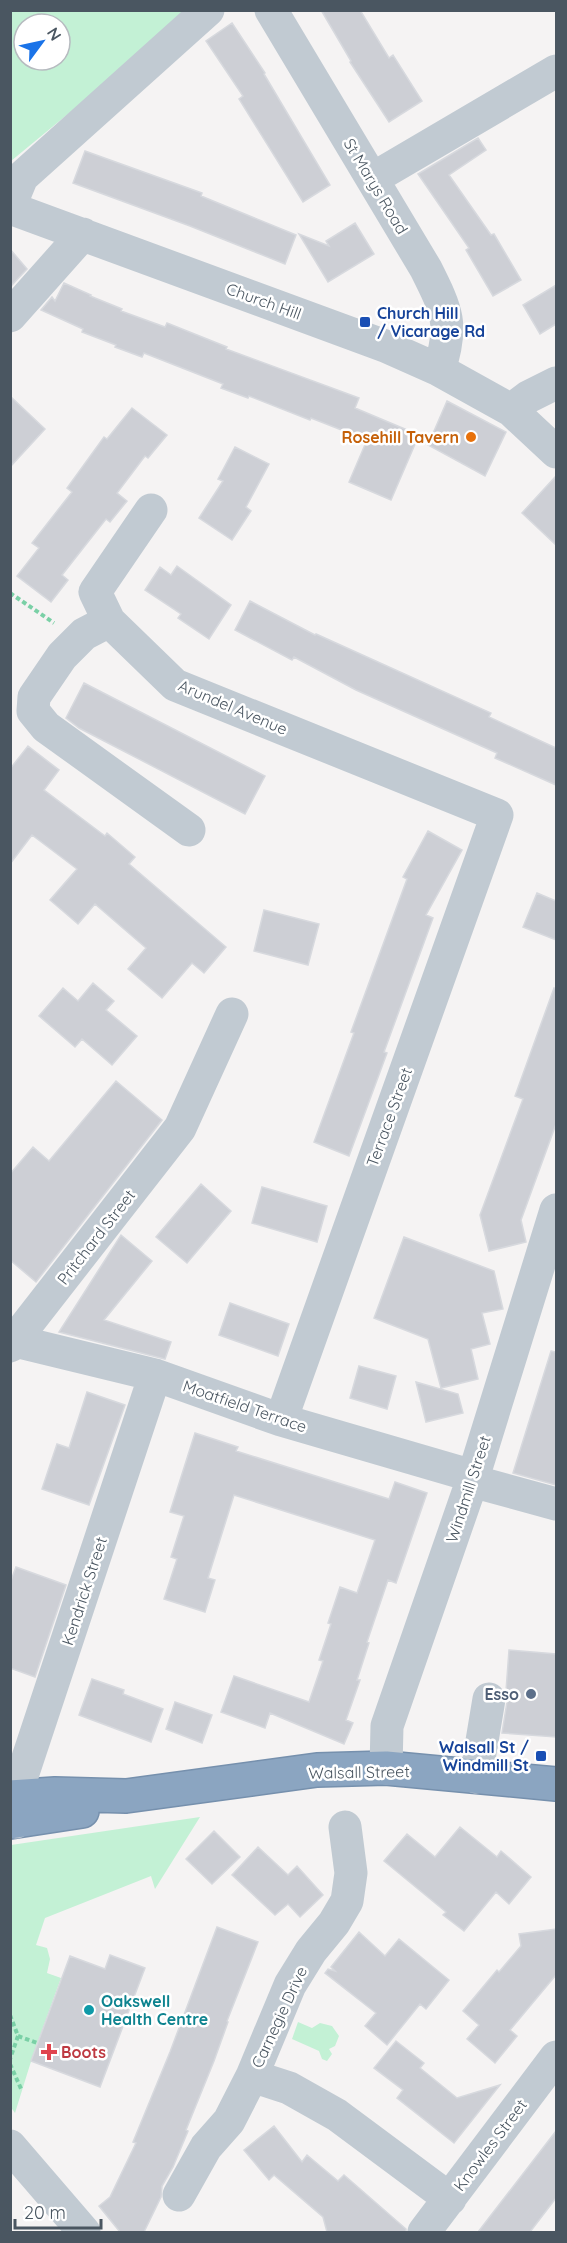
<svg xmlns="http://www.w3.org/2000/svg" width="567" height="2243" font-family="Quicksand,sans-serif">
	<rect width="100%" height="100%" fill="#f5f3f3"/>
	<path fill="#c3f1d5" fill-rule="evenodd" d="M 11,11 L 185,11 L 74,109 L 11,161 ZM 24,24 L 60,24 L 60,60 L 24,60 Z
		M 200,1817 L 155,1889 L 151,1876 L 45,1918 L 36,1945 L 47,1948 L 50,1959 L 47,1973 L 61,1978 L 33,2055 L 15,2113 L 10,2106 L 11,1845 Z
		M 298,2022 L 312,2028 L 320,2023 L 332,2026 L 339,2036 L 335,2046 L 329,2049 L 332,2054 L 327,2061 L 322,2059 L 319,2051 L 292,2039 Z"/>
	<path fill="#cdcfd5" stroke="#d7d9de" stroke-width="1.5" d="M 321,10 L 360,10 L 389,58 L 393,55 L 422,101 L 389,122 L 350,62 L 351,61 Z
		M 232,23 L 265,73 L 264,74 L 330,185 L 303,202 L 239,99 L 243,96 L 206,41 Z
		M 478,138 L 486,150 L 449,175 L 491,235 L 494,234 L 521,280 L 493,296 L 466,250 L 469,248 L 418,174 Z
		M 85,151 L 202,193 L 201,196 L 296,235 L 285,264 L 190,226 L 73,183 Z
		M 355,223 L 374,254 L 328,282 L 299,234 L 329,246 L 326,241 Z
		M 10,249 L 27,269 L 10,287 Z
		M 64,283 L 91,295 L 90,296 L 122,309 L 121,311 L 165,327 L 167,323 L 227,347 L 226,349 L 359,398 L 355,408 L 419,435 L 391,500 L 349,482 L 367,440 L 311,418 L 310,420 L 249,396 L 248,398 L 221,388 L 223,384 L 144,353 L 142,357 L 115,347 L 116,345 L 82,332 L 83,329 L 41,310 L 52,297 L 55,301 Z
		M 556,285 L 556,324 L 540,334 L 523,305 Z
		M 10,396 L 45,429 L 10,467 Z
		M 447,401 L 506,432 L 485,476 L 428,445 Z
		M 132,408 L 167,435 L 148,458 L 145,456 L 117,493 L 127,501 L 110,522 L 106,519 L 62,575 L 68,580 L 51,602 L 17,576 L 39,548 L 32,543 L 72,492 L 67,488 L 104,437 L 107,439 Z
		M 235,447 L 269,464 L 246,507 L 251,511 L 232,540 L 199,518 L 223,481 L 218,479 Z
		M 556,476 L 556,545 L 522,513 Z
		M 177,566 L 231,605 L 209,639 L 178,618 L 181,614 L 145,590 L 160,567 L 171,575 Z
		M 250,601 L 315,635 L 316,634 L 491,713 L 489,717 L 556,748 L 556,785 L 495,758 L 497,753 L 356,690 L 294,657 L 292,660 L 235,630 Z
		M 84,683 L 265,776 L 245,814 L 79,728 L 66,718 Z
		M 28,746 L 59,770 L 44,790 L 105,836 L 107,833 L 135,857 L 129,864 L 226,947 L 204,973 L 192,963 L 162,998 L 128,969 L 146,948 L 95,904 L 78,924 L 50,900 L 77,869 L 32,835 L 10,864 L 10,769 Z
		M 428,831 L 462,850 L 426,915 L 433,918 L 384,1052 L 387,1053 L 349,1156 L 314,1142 L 354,1033 L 351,1032 L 407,879 L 403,877 Z
		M 537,893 L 556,901 L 556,940 L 523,927 Z
		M 264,910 L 319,924 L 308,965 L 254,951 Z
		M 93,983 L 114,1001 L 106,1010 L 137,1036 L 112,1065 L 82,1039 L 75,1047 L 39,1016 L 63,988 L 78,1001 Z
		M 554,988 L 556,989 L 556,1124 L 521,1220 L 526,1242 L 489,1251 L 480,1215 L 523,1099 L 515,1096 Z
		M 116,1081 L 162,1120 L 36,1282 L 10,1260 L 10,1174 L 33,1147 L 49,1161 Z
		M 201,1184 L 231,1211 L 187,1263 L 156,1237 Z
		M 262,1187 L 327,1206 L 317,1242 L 252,1223 Z
		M 121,1235 L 152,1261 L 104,1320 L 171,1342 L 165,1359 L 59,1332 Z
		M 404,1237 L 494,1271 L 503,1309 L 482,1313 L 490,1344 L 471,1349 L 478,1379 L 441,1388 L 428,1339 L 374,1318 Z
		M 230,1303 L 289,1324 L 278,1356 L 219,1335 Z
		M 551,1351 L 556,1352 L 556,1485 L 513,1473 Z
		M 359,1366 L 396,1376 L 387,1409 L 350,1398 Z
		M 416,1382 L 458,1394 L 463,1413 L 426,1422 Z
		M 87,1392 L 125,1405 L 89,1505 L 42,1489 L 57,1444 L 69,1448 Z
		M 195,1433 L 238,1447 L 236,1451 L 389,1499 L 395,1482 L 427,1493 L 396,1583 L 388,1580 L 367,1642 L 369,1643 L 357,1680 L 360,1680 L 346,1720 L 353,1723 L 344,1744 L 270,1713 L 265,1728 L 221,1712 L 234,1676 L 309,1702 L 323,1661 L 319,1660 L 331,1624 L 328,1623 L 340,1587 L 357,1593 L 375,1540 L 234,1495 L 208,1578 L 215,1580 L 205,1612 L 164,1599 L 177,1559 L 171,1557 L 184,1516 L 170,1512 Z
		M 16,1567 L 66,1585 L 35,1677 L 10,1668 L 10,1583 Z
		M 509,1650 L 556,1654 L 556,1737 L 502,1733 L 507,1702 L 506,1691 Z
		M 92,1679 L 124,1690 L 123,1694 L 163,1709 L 151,1742 L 79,1715 Z
		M 175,1702 L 212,1715 L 202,1743 L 166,1729 Z
		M 460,1827 L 497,1857 L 501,1851 L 531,1877 L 509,1904 L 496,1892 L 464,1931 L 443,1915 L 446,1912 L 384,1861 L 407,1834 L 435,1857 Z
		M 214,1831 L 240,1857 L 212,1884 L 186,1859 Z
		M 258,1847 L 288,1875 L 297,1866 L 323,1895 L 300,1917 L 288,1904 L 275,1915 L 232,1875 Z
		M 217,1927 L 258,1942 L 227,2021 L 228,2022 L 214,2061 L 186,2130 L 188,2131 L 173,2167 L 162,2186 L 161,2197 L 144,2232 L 120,2232 L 99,2206 L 110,2197 L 136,2143 L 133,2142 L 170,2052 Z
		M 556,1929 L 556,1975 L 510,2030 L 517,2036 L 495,2063 L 467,2039 L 479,2025 L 463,2011 L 497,1970 L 499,1972 L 521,1946 L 519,1934 Z
		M 359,1932 L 385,1956 L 399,1939 L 449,1980 L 426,2009 L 420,2004 L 387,2045 L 365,2026 L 376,2013 L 325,1973 L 328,1969 L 335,1971 L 331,1967 Z
		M 110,1955 L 145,1968 L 100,2087 L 31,2061 L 70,1956 L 105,1969 Z
		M 396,2041 L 424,2063 L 420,2068 L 457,2098 L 500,2085 L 454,2143 L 397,2098 L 403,2090 L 374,2068 Z
		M 274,2126 L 302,2162 L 307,2155 L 338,2181 L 344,2175 L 406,2229 L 406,2232 L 327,2232 L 323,2217 L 274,2175 L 269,2180 L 244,2150 Z
		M 556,2131 L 556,2198 L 530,2232 L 478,2232 Z"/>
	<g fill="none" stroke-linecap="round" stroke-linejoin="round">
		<g stroke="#7690ad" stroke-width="36">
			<path id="highway" d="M 10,1797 L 55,1794 L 126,1796 L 317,1770 L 386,1768 L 556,1784
				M 10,1822 L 82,1811"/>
		</g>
		<path stroke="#7ad0a6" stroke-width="4" stroke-dasharray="4.5 3" stroke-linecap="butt" d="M 10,593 L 54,623
			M 10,2015 L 18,2036 L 10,2059
			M 18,2036 L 37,2043
			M 10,2064 L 22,2091"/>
		<path stroke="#c1cad2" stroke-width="33" d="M 271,10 L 426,269 C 447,311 454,325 439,370
			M 372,179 L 556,71
			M 10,206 L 22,177 L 208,10
			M 10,208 L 385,346 L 439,370 L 511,410 L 556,452
			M 10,316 L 83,234
			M 511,410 L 528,397 L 556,383
			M 151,510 L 95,592 L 109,621 L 175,685 L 497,815 L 281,1420
			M 109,621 L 84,634 L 62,656 L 34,697 L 33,711 L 46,727 L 189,830
			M 15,1341 L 155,1375 L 281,1420 L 473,1476
			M 10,1346 L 180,1128 L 232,1014
			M 472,1481 L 556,1504
			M 386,1768 L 387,1726 L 472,1481 L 556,1210
			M 476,1777 L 489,1699
			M 16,1822 L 17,1797 L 20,1782 L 155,1375
			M 252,2076 L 289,2088 L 337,2115 L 450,2199
			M 10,2146 L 84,2232
			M 179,2195 L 206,2147 L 229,2121 L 252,2076 L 290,1985 L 311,1951 L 334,1923 L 347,1901 L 351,1873 L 345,1827
			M 424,2232 L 556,2057"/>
		<use href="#highway" stroke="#8ba5c1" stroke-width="33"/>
	</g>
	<g fill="#1a4fb4" stroke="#fff" stroke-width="2">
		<rect x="359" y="316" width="12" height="12" rx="3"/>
		<rect x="535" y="1750" width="12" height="12" rx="3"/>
	</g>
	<circle fill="#e8710a" stroke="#fff" stroke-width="2" cx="471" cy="437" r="6"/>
	<circle fill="#5c6f8a" stroke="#fff" stroke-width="2" cx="531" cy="1694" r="6"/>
	<circle fill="#0f9aa8" stroke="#fff" stroke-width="2" cx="89" cy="2010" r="6"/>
	<path fill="#e0444e" stroke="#fff" stroke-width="2" d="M46 2043h6v6h6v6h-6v6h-6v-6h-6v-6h6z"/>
	<g text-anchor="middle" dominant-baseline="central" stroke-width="5" stroke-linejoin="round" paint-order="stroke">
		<g font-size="16" fill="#4a5661" stroke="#fff">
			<text transform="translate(376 186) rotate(59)">St Marys Road</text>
			<text transform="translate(264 301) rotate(20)">Church Hill</text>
			<text transform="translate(233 707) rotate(23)">Arundel Avenue</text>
			<text transform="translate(389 1117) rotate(-70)">Terrace Street</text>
			<text transform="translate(96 1237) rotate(-52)">Pritchard Street</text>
			<text transform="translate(245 1406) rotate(19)">Moatfield Terrace</text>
			<text transform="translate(468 1489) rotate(-72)">Windmill Street</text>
			<text transform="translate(84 1591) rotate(-72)">Kendrick Street</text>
			<text transform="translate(359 1772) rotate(-1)">Walsall Street</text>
			<text transform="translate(279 2017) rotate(-65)">Carnegie Drive</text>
			<text transform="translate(490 2145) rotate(-53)">Knowles Street</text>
		</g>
		<g font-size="16" font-weight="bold" fill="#164399" stroke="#fff" text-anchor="start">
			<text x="377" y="313">Church Hill<tspan x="377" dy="18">/ Vicarage Rd</tspan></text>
			<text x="529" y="1747" text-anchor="end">Walsall St /<tspan x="529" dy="18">Windmill St</tspan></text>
		</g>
		<g font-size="16" font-weight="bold" fill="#c56008" stroke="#fff" text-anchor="end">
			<text x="459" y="437">Rosehill Tavern</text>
		</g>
		<g font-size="16" font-weight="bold" fill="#4e5e75" stroke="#fff" text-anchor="end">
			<text x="519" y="1694">Esso</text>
		</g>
		<g font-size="16" font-weight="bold" fill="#0d838f" stroke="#fff" text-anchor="start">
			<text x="101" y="2001">Oakswell<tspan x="101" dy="18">Health Centre</tspan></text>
		</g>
		<g font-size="16" font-weight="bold" fill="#be3a42" stroke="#fff" text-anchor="start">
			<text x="61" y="2052">Boots</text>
		</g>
	</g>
	<rect width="567" height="2243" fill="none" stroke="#4a5661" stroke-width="24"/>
	<g transform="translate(42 42) rotate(57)"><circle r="28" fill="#ffffff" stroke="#b7bbc0" stroke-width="1.5"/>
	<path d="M0-4.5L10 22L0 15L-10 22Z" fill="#1a73e8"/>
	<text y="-9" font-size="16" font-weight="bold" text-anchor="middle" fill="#4a5661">N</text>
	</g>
	<path d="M15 2219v9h86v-9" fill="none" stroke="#4a5661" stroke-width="3"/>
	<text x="24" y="2219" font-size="18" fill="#4a5661" stroke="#ffffff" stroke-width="4.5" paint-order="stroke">20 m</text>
</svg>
